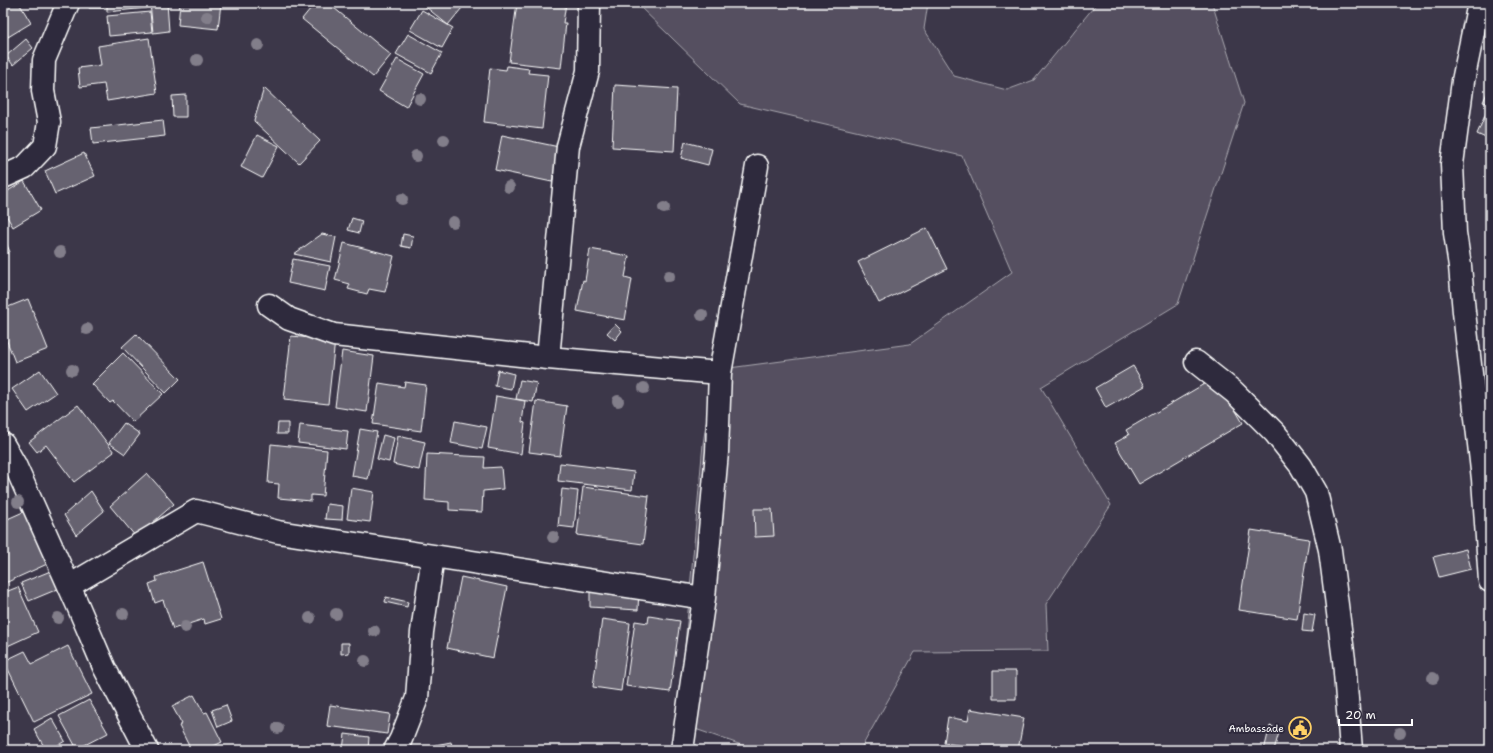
<svg xmlns="http://www.w3.org/2000/svg" width="1493" height="753" font-family="'Shantell Sans',sans-serif">
	<rect width="100%" height="100%" fill="#3c3749"/>
	<filter id="ink" filterUnits="userSpaceOnUse"><feTurbulence type="fractalNoise" baseFrequency=".025" numOctaves="2"/><feDisplacementMap in="SourceGraphic" scale="8" xChannelSelector="R" yChannelSelector="G"/><feConvolveMatrix kernelMatrix="1 2 1 2 8 2 1 2 1" color-interpolation-filters="sRGB"/></filter>
	<g filter="url(#ink)">
		<path fill="#555060" stroke="#aaa8b0" d="M 636,3 L 928,3 L 924,29 L 954,76 L 1007,90 L 1034,80 L 1097,3 L 1212,3 L 1244,103 L 1178,304 L 1041,387 L 1111,505 L 1046,604 L 1048,651 L 915,652 L 860,750 L 756,750 L 678,723 L 703,444 L 714,370 L 910,344 L 1012,272 L 962,156 L 740,104 Z"/>
		<path fill="#666270" stroke="#fff" d="M 7,3 L 19,3 L 31,23 L 8,37 L 3,28 L 3,6 Z
			M 89,3 L 103,3 L 103,8 L 89,8 Z
			M 107,3 L 147,3 L 147,8 L 107,12 Z
			M 150,3 L 167,3 L 169,31 L 153,33 Z
			M 180,3 L 221,3 L 218,29 L 178,25 Z
			M 315,3 L 328,3 L 391,55 L 373,77 L 302,19 Z
			M 421,3 L 466,3 L 448,25 Z
			M 517,3 L 566,3 L 563,23 L 566,23 L 561,68 L 509,62 Z
			M 422,10 L 453,28 L 442,48 L 410,30 Z
			M 150,12 L 152,32 L 109,36 L 107,16 Z
			M 408,34 L 442,53 L 431,73 L 396,54 Z
			M 149,38 L 157,93 L 107,101 L 104,84 L 80,87 L 78,68 L 101,65 L 98,46 Z
			M 26,39 L 33,48 L 13,65 L 6,56 Z
			M 397,59 L 424,74 L 406,107 L 379,91 Z
			M 507,66 L 529,69 L 528,73 L 548,75 L 542,129 L 484,122 L 490,68 L 506,70 Z
			M 615,85 L 677,89 L 674,151 L 612,147 Z
			M 1490,86 L 1490,140 L 1477,134 L 1490,104 L 1483,102 Z
			M 264,88 L 320,141 L 299,163 L 254,121 Z
			M 186,95 L 186,117 L 173,117 L 172,96 Z
			M 163,120 L 165,136 L 93,144 L 91,128 Z
			M 257,135 L 279,146 L 262,178 L 241,167 Z
			M 502,135 L 559,147 L 552,182 L 495,170 Z
			M 685,142 L 712,149 L 708,165 L 681,158 Z
			M 84,153 L 95,176 L 55,194 L 45,171 Z
			M 24,181 L 41,210 L 13,227 L 3,210 L 3,194 Z
			M 352,218 L 362,221 L 359,233 L 348,230 Z
			M 927,228 L 947,269 L 879,303 L 858,262 Z
			M 322,234 L 336,237 L 331,262 L 294,254 Z
			M 403,234 L 413,236 L 411,248 L 401,246 Z
			M 3,236 L 10,252 L 3,255 Z
			M 344,243 L 394,256 L 385,292 L 369,289 L 367,294 L 348,289 L 350,284 L 335,280 Z
			M 590,249 L 629,256 L 625,277 L 632,279 L 625,320 L 577,311 L 583,280 L 585,281 Z
			M 293,259 L 330,266 L 325,291 L 288,283 Z
			M 28,299 L 48,349 L 15,362 L 3,331 L 3,309 Z
			M 615,324 L 622,331 L 615,340 L 607,333 Z
			M 136,334 L 180,379 L 166,393 L 122,347 Z
			M 291,336 L 335,340 L 328,404 L 284,399 Z
			M 342,351 L 374,356 L 367,412 L 335,407 Z
			M 123,353 L 163,394 L 133,422 L 113,401 L 110,403 L 92,384 Z
			M 1133,366 L 1145,386 L 1106,408 L 1095,388 Z
			M 40,370 L 56,393 L 28,412 L 12,389 Z
			M 498,370 L 514,374 L 511,389 L 495,386 Z
			M 1216,377 L 1243,423 L 1139,484 L 1115,443 L 1129,435 L 1126,430 Z
			M 520,380 L 537,383 L 533,402 L 516,399 Z
			M 405,382 L 426,385 L 421,431 L 373,424 L 379,383 L 404,387 Z
			M 496,396 L 525,401 L 522,422 L 525,423 L 521,454 L 488,448 Z
			M 536,401 L 567,406 L 560,456 L 529,452 Z
			M 78,405 L 114,452 L 74,482 L 46,445 L 37,452 L 29,442 Z
			M 455,421 L 487,427 L 482,449 L 451,443 Z
			M 124,423 L 140,434 L 125,454 L 109,443 Z
			M 278,423 L 288,423 L 288,434 L 277,434 Z
			M 300,425 L 348,431 L 346,449 L 298,443 Z
			M 360,429 L 377,432 L 368,479 L 352,476 Z
			M 383,435 L 394,438 L 389,462 L 377,459 Z
			M 398,436 L 425,442 L 419,470 L 393,464 Z
			M 271,444 L 327,450 L 323,496 L 311,495 L 311,501 L 278,498 L 279,484 L 268,483 Z
			M 427,454 L 485,457 L 484,468 L 501,467 L 503,489 L 483,491 L 482,512 L 449,510 L 449,502 L 425,500 Z
			M 560,463 L 634,472 L 632,490 L 558,481 Z
			M 147,473 L 174,504 L 136,537 L 110,506 Z
			M 583,487 L 649,496 L 643,544 L 577,535 Z
			M 351,488 L 374,492 L 370,522 L 347,519 Z
			M 562,489 L 578,491 L 574,528 L 558,526 Z
			M 91,491 L 104,511 L 76,535 L 64,515 Z
			M 327,504 L 343,506 L 342,520 L 325,519 Z
			M 32,508 L 56,560 L 3,584 L 3,521 Z
			M 754,509 L 772,509 L 774,536 L 755,537 Z
			M 1251,530 L 1309,539 L 1297,619 L 1239,610 Z
			M 1466,549 L 1471,569 L 1439,577 L 1433,557 Z
			M 203,562 L 221,619 L 205,624 L 204,619 L 173,629 L 163,600 L 155,603 L 149,584 L 157,581 L 156,577 Z
			M 58,568 L 65,586 L 29,601 L 21,583 Z
			M 461,577 L 507,587 L 493,658 L 447,648 Z
			M 590,586 L 639,589 L 638,610 L 590,607 Z
			M 18,587 L 38,632 L 3,648 L 3,593 Z
			M 386,597 L 408,602 L 407,607 L 385,602 Z
			M 1304,613 L 1315,615 L 1312,632 L 1302,631 Z
			M 649,616 L 680,621 L 670,692 L 626,686 L 635,621 L 648,623 Z
			M 602,619 L 630,623 L 621,691 L 593,687 Z
			M 341,643 L 349,643 L 349,653 L 341,654 Z
			M 68,646 L 92,694 L 34,722 L 4,661 L 25,651 L 32,664 Z
			M 993,671 L 1016,671 L 1016,699 L 993,699 Z
			M 194,695 L 204,713 L 207,712 L 222,742 L 206,750 L 191,750 L 179,726 L 182,724 L 172,706 Z
			M 89,700 L 108,733 L 77,749 L 59,716 Z
			M 226,705 L 232,721 L 218,727 L 212,710 Z
			M 330,705 L 390,714 L 387,734 L 327,726 Z
			M 970,709 L 1024,718 L 1018,750 L 963,750 L 964,746 L 944,743 L 948,717 L 968,721 Z
			M 52,718 L 65,741 L 50,750 L 46,750 L 34,729 Z
			M 1270,726 L 1280,729 L 1274,750 L 1264,750 Z
			M 345,734 L 369,737 L 368,750 L 343,750 Z
			M 451,742 L 453,750 L 436,750 L 435,745 Z"/>
		<g fill="none" stroke-linecap="round" stroke-linejoin="round">
			<g stroke="#fff" stroke-width="25">
				<path id="minor" d="M 1479,3 L 1463,81 L 1452,164 L 1455,233 L 1460,266 L 1464,312 L 1483,479 L 1490,581
					M 3,177 L 25,167 L 45,146 L 49,122 L 43,91 L 44,60 L 68,3
					M 269,305 L 289,319 L 334,335 L 548,358 L 720,373
					M 548,358 L 568,146 L 588,71 L 589,3
					M 1196,362 L 1234,392 L 1275,433 L 1301,466 L 1316,492 L 1330,550 L 1344,660 L 1351,750
					M 3,444 L 15,465 L 78,606 L 104,667 L 147,750
					M 69,586 L 196,511 L 278,532 L 704,598
					M 395,750 L 401,739 L 417,698 L 422,632 L 433,556
					M 682,750 L 704,598 L 717,452 L 720,373 L 757,166"/>
			</g>
			<use href="#minor" stroke="#2f2a3d" stroke-width="22"/>
		</g>
		<g fill="#827e8a">
			<circle cx="207" cy="17" r="6"/>
			<circle cx="258" cy="45" r="6"/>
			<circle cx="197" cy="60" r="6"/>
			<circle cx="420" cy="99" r="6"/>
			<circle cx="444" cy="140" r="6"/>
			<circle cx="416" cy="156" r="6"/>
			<circle cx="509" cy="187" r="6"/>
			<circle cx="402" cy="199" r="6"/>
			<circle cx="664" cy="208" r="6"/>
			<circle cx="453" cy="222" r="6"/>
			<circle cx="60" cy="252" r="6"/>
			<circle cx="669" cy="276" r="6"/>
			<circle cx="702" cy="315" r="6"/>
			<circle cx="87" cy="329" r="6"/>
			<circle cx="72" cy="370" r="6"/>
			<circle cx="644" cy="388" r="6"/>
			<circle cx="618" cy="401" r="6"/>
			<circle cx="18" cy="502" r="6"/>
			<circle cx="553" cy="537" r="6"/>
			<circle cx="123" cy="614" r="6"/>
			<circle cx="336" cy="614" r="6"/>
			<circle cx="58" cy="618" r="6"/>
			<circle cx="310" cy="618" r="6"/>
			<circle cx="185" cy="627" r="6"/>
			<circle cx="374" cy="631" r="6"/>
			<circle cx="365" cy="661" r="6"/>
			<circle cx="1433" cy="678" r="6"/>
			<circle cx="278" cy="728" r="6"/>
			<circle cx="1400" cy="733" r="6"/>
		</g>
	</g>
	<defs>
		<g id="civic-ring" transform="scale(1.15)"><circle r="9.5" fill="#2f2a3d" stroke="#ffd166" stroke-width="1.5"/><path d="M-.6-6.5H3V-4.5H.6V-3L4-1V1h2V6H-6V1h2V-1L-.6-3ZM-1.2 2.5V6h2.4V2.5Z" fill="#ffd166"/></g>
	</defs>
	<g fill-rule="evenodd">
		<use href="#civic-ring" x="1300" y="728"/>
	</g>
	<g text-anchor="middle" dominant-baseline="central" stroke-width="4" stroke-linejoin="round" paint-order="stroke">
		<g font-size="10" fill="#fff" stroke="#2f2a3d" text-anchor="end">
			<text x="1284" y="728">Ambassade</text>
		</g>
	</g>
	<rect width="1493" height="753" fill="none" stroke="#2f2a3d" stroke-width="16"/>
	<rect x="8" y="8" width="1477" height="737" fill="none" stroke="#fff" stroke-width="1.5" filter="url(#ink)"/>
	<path d="M1339 719v6h73v-6" fill="none" stroke="#ffffff" stroke-width="2"/>
	<text x="1345" y="719" font-size="12" fill="#ffffff" stroke="#2f2a3d" stroke-width="3" paint-order="stroke">20 m</text>
</svg>
